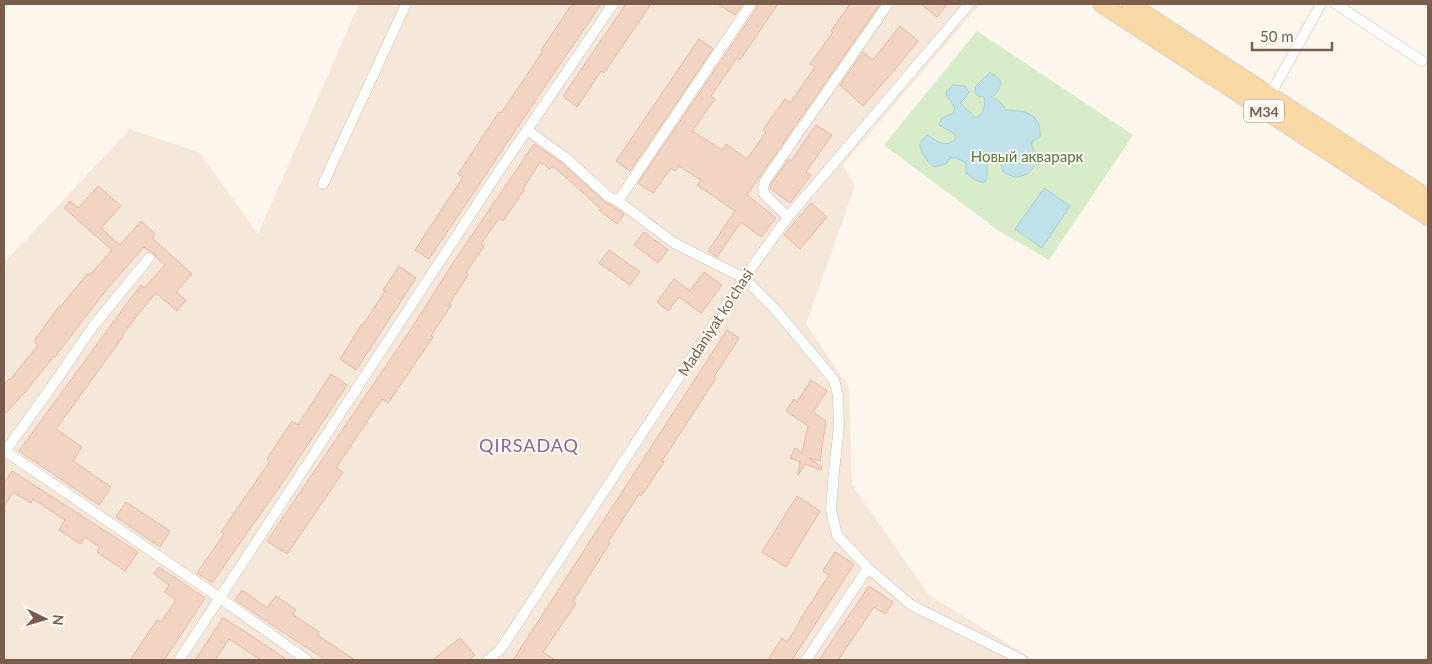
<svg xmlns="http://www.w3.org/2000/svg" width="1432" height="664" font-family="Lato,sans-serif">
	<rect width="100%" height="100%" fill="#fdf6ec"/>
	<path fill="#f5e8da" d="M 359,4 L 980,4 L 843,165 L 855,186 L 806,324 L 849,388 L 852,485 L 929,595 L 1034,660 L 4,660 L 4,263 L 130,129 L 199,152 L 258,234 Z"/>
	<path fill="#d8ecc9" d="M 977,31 L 1133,135 L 1049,260 L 999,231 L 884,145 Z"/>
	<path fill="#bfe3e8" stroke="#a5d3da" d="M 990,72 L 1000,80 C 1001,90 998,92 991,97 C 998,100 1003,103 1005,110 C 1024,110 1042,113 1040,137 L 1032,142 C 1031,149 1035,150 1036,157 C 1038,168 1025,178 1015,177 C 1011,176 1007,174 1003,172 L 1000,161 L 992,157 L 987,161 L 987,178 L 984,183 L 975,180 L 966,173 L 966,163 L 957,158 L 950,158 L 946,164 L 934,167 C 928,162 917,150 921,142 C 923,139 925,137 927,135 C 937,141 945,148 955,140 L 955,134 L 939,125 L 941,119 L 953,113 L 955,108 L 946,95 L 947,91 L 953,85 L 965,86 L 969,92 L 966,97 L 960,103 L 976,118 L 983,112 L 985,100 L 983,96 L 980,97 C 975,95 975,92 975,87 Z
		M 1044,188 L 1070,206 L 1042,248 L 1015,229 Z"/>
	<path fill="#f3d5c3" stroke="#e6bba3" d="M 572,4 L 601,4 L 544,88 L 429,259 L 415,250 L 463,177 L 458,174 L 499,112 L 501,113 L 543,51 L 541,50 Z
		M 626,4 L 651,4 L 604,73 L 601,71 L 577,107 L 563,96 Z
		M 718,4 L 743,4 L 735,15 Z
		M 758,4 L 778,4 L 740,60 L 737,58 L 711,96 L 715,99 L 692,131 L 722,150 L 726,144 L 747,159 L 766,132 L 763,130 L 785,99 L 790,103 L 815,67 L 810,64 L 833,32 L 831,31 L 850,4 L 880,4 L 747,195 L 776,218 L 761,237 L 741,222 L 717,257 L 708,251 L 735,211 L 697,185 L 701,180 L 679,166 L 675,171 L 671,168 L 653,193 L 638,183 L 757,8 Z
		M 921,4 L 947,4 L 937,17 Z
		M 900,26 L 918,41 L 892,73 L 863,106 L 840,85 L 863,52 L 873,60 Z
		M 699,39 L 713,49 L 630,171 L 616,161 Z
		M 816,125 L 832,135 L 806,172 L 811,175 L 790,203 L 770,188 L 771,184 L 789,159 L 791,161 Z
		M 534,144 L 562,163 L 605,202 L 614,207 L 624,214 L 617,224 L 599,210 L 601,209 L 553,166 L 550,169 L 540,162 L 523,189 L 524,190 L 503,221 L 499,218 L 481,244 L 484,246 L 466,273 L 468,275 L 449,304 L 451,305 L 431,336 L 433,337 L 388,403 L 382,399 L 336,468 L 343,472 L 287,554 L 267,541 L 417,320 L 453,263 Z
		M 98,186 L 121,206 L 101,228 L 120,245 L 141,221 L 155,234 L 152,238 L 192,274 L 176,292 L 186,300 L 177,311 L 156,293 L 139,313 L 123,334 L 124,335 L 56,429 L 82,447 L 73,461 L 111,487 L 99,505 L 19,451 L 128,302 L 141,285 L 144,288 L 165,265 L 156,257 L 154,253 L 149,251 L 144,247 L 108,288 L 82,321 L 55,357 L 54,356 L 26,391 L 4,415 L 4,385 L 9,379 L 10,380 L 38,345 L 34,341 L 60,305 L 61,306 L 88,273 L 90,275 L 112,250 L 64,208 L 70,201 L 78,208 Z
		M 811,203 L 827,217 L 800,249 L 784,235 Z
		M 644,232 L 668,250 L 658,263 L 634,245 Z
		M 609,250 L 640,272 L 630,285 L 599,263 Z
		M 399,266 L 416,278 L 356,370 L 340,359 L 362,324 L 363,325 L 385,291 L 383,290 Z
		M 704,272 L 722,285 L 701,313 L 679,297 L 668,311 L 657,302 L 674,279 L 690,291 Z
		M 727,330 L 739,338 L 714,377 L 716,378 L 662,461 L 664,462 L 641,496 L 639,494 L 608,542 L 610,543 L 573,601 L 576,604 L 543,652 L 555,660 L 513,660 Z
		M 331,374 L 347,385 L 289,473 L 212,583 L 197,573 L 224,534 L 221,532 L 270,461 L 267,459 L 292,421 L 298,425 Z
		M 811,380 L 827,391 L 813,412 L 826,421 L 820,461 L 809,458 L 822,467 L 821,470 L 805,464 L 798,475 L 800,462 L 790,458 L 795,448 L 802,453 L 808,426 L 786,411 L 794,399 L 797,402 Z
		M 12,471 L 138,552 L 125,571 L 97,552 L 100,547 L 85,537 L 80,544 L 59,530 L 65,520 L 33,499 L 31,503 L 13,492 L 4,507 L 4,484 Z
		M 797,496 L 820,511 L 786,567 L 762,552 Z
		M 126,502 L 170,531 L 160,547 L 116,517 Z
		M 835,552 L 854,564 L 792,660 L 768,660 L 782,638 L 787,642 L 799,624 L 798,623 L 829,575 L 823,571 Z
		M 159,567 L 205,598 L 164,660 L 130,660 L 157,620 L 161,622 L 176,600 L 165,592 L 169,585 L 154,574 Z
		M 869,586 L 893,602 L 885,614 L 874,607 L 838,660 L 819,660 Z
		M 242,590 L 267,608 L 276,596 L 296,610 L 292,614 L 319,632 L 317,635 L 355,660 L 326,660 L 281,631 L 235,600 Z
		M 223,618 L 255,638 L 287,660 L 261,660 L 229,639 L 215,660 L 195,660 Z
		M 460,638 L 475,655 L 469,660 L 433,660 Z"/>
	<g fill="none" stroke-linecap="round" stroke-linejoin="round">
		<g stroke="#d1beb0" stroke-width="11">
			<path id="street" d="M 751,4 L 618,201 L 674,243 L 744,278 L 774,308 L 834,380 L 838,395 L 839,426 L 834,471 L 831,510 L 837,535 L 868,568 L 911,605 L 1022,660
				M 1336,4 L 1422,61
				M 1270,95 L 1321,4
				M 527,130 L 566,158 L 609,197 L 618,201
				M 323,184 L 406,4
				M 788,217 L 764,194 L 763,188 L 765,181 L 888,4
				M 5,451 L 220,598 L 307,660
				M 4,453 L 57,379 L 94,325 L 149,258
				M 179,660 L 497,174 L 613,4
				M 488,660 L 500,650 L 744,278 L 788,217 L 969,4
				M 806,660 L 868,568"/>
		</g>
		<g stroke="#dad1cd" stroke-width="18">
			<path id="primary" d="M 1101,4 L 1428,217
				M 1130,4 L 1428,198"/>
		</g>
		<use href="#street" stroke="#fff" stroke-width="10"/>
		<use href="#primary" stroke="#fbd9a5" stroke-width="16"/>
	</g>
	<g text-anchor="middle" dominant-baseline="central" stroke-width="4" stroke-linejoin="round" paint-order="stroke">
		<rect fill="#fffaf3" stroke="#a28b7f" stroke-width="1" x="1244" y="99.5" width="40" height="23" rx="4"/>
		<g font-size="14" font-weight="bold" fill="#7a5c4d">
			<text x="1264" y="111">M34</text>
		</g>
		<g font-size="15" fill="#537a41" stroke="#fffaf3">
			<text x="1027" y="156">Новый акварарк</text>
		</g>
		<g font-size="15" fill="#7a5c4d" stroke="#fffaf3">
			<text transform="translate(715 322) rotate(-57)">Madaniyat ko'chasi</text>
		</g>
		<g font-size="18" letter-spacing="1" fill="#846695" stroke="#fffaf3">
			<text x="529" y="445">QIRSADAQ</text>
		</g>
	</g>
	<rect width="1432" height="664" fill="none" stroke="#7a5c4d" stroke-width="10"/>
	<g transform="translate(45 619) rotate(95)" stroke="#fffaf3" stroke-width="4" paint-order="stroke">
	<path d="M0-4L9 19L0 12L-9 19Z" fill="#7a5c4d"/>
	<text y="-8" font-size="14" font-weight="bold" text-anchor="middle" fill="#7a5c4d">N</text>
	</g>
	<path d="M1252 42v8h80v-8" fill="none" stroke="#7a5c4d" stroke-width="2.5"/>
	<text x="1260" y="42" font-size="15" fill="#7a5c4d" stroke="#fffaf3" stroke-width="4" paint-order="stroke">50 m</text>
</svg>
